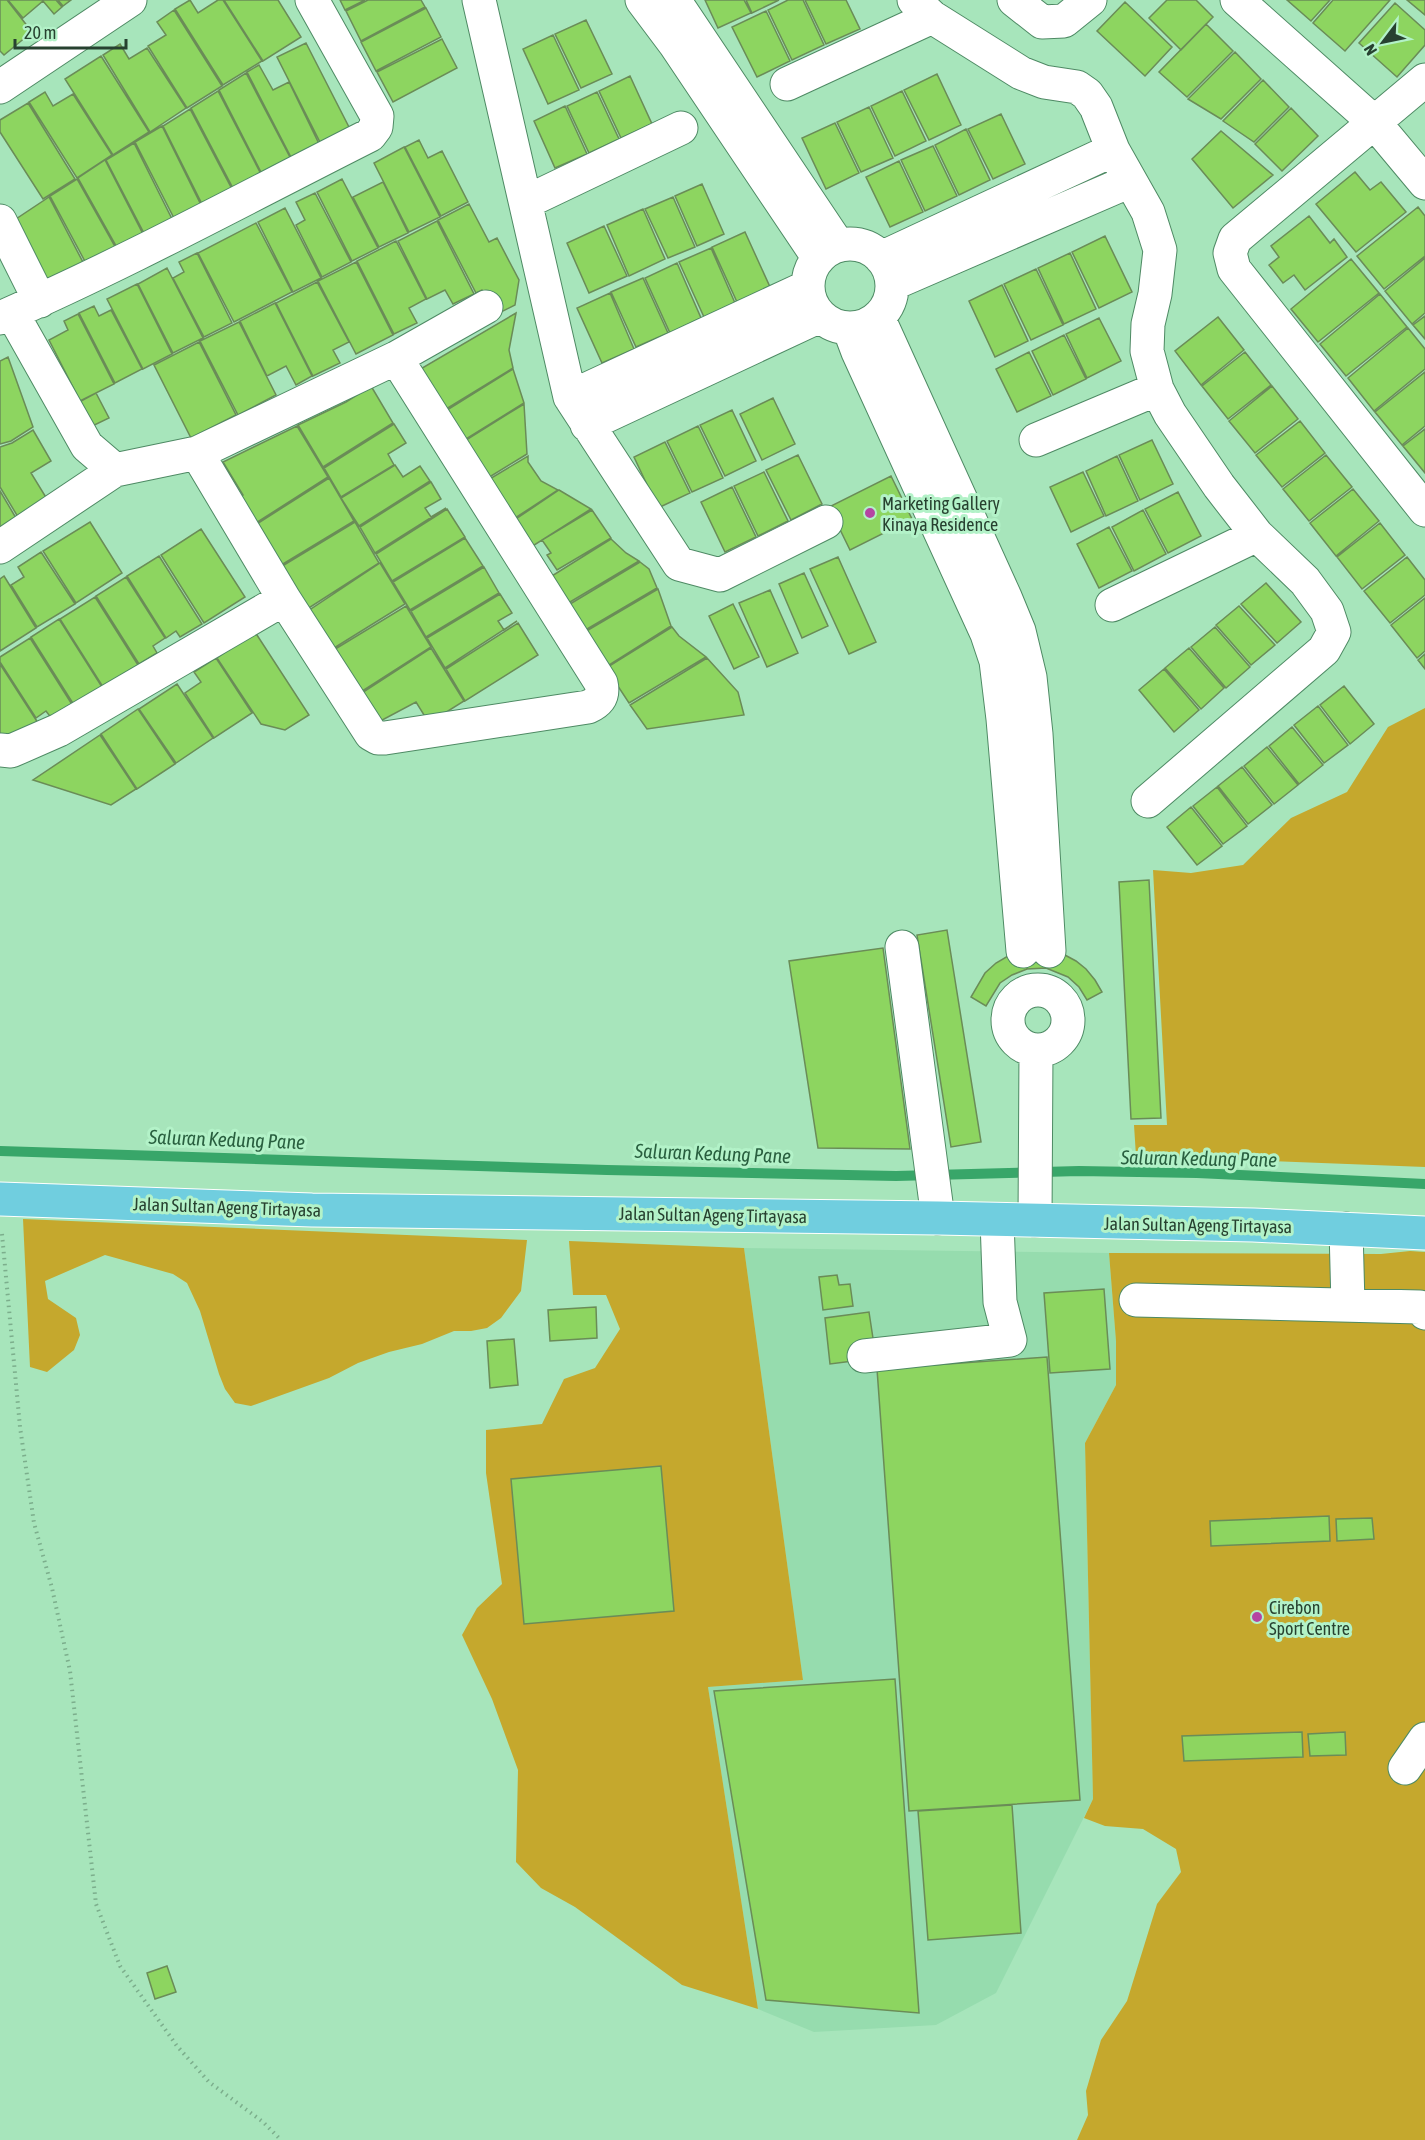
<svg xmlns="http://www.w3.org/2000/svg" width="1425" height="2140" font-family="'Asap Condensed',sans-serif">
	<rect width="100%" height="100%" fill="#a7e5bb"/>
	<path fill="#96dcae" d="M 744,1248 L 1109,1253 L 1116,1341 L 1116,1385 L 1085,1443 L 1093,1799 L 996,1993 L 936,2025 L 814,2032 L 758,2009 L 708,1687 L 803,1680 Z"/>
	<path fill="#c5a82d" d="M 1425,708 L 1425,1167 L 1136,1156 L 1134,1125 L 1167,1125 L 1153,870 L 1191,873 L 1243,865 L 1291,818 L 1347,792 L 1388,727 Z
		M 23,1219 L 527,1240 L 521,1291 L 501,1318 L 487,1328 L 471,1331 L 454,1331 L 422,1344 L 389,1352 L 358,1363 L 329,1378 L 251,1406 L 235,1403 L 225,1389 L 219,1374 L 200,1311 L 187,1283 L 173,1274 L 105,1255 L 45,1281 L 48,1299 L 76,1318 L 80,1335 L 74,1350 L 47,1372 L 30,1367 Z
		M 569,1241 L 744,1248 L 803,1680 L 708,1687 L 758,2009 L 682,1985 L 575,1907 L 541,1888 L 516,1862 L 518,1770 L 492,1699 L 462,1635 L 477,1608 L 502,1584 L 486,1473 L 486,1430 L 542,1424 L 564,1379 L 595,1368 L 620,1329 L 606,1295 L 573,1295 Z
		M 1410,1251 L 1425,1252 L 1425,2140 L 1077,2140 L 1088,2115 L 1086,2091 L 1101,2040 L 1127,2001 L 1157,1904 L 1181,1872 L 1176,1849 L 1143,1829 L 1105,1826 L 1084,1818 L 1093,1799 L 1085,1443 L 1116,1385 L 1116,1341 L 1109,1253 L 1381,1254 Z"/>
	<g fill="none" stroke-linecap="round" stroke-linejoin="round">
		<path stroke="#38a669" stroke-width="10" d="M 0,1151 L 607,1170 L 896,1176 L 1079,1171 L 1197,1173 L 1425,1184"/>
	</g>
	<path fill="#8dd560" stroke="#6a8c57" stroke-width="1.5" d="M 0,0 L 7,0 L 32,32 L 4,55 L 0,51 Z
		M 8,0 L 56,0 L 62,7 L 54,14 L 43,1 L 23,18 Z
		M 58,0 L 71,0 L 63,6 Z
		M 190,0 L 198,13 L 218,0 L 223,0 L 262,61 L 223,85 L 175,9 Z
		M 224,0 L 278,0 L 301,37 L 263,61 Z
		M 340,0 L 365,0 L 345,10 Z
		M 368,0 L 421,0 L 425,7 L 361,41 L 346,11 Z
		M 705,0 L 744,0 L 751,13 L 718,28 Z
		M 746,0 L 779,0 L 752,13 Z
		M 788,0 L 803,0 L 824,45 L 792,60 L 768,10 Z
		M 805,0 L 846,0 L 860,29 L 826,44 Z
		M 1167,0 L 1196,0 L 1213,17 L 1181,50 L 1149,18 Z
		M 1287,0 L 1330,0 L 1311,21 Z
		M 1333,0 L 1390,0 L 1345,51 L 1313,23 Z
		M 1407,0 L 1425,0 L 1425,15 Z
		M 1125,2 L 1172,47 L 1145,76 L 1097,31 Z
		M 1395,3 L 1425,30 L 1425,45 L 1397,77 L 1359,43 Z
		M 426,8 L 441,37 L 376,71 L 361,42 Z
		M 174,10 L 222,86 L 187,108 L 148,46 L 166,35 L 157,22 Z
		M 766,11 L 790,61 L 757,77 L 732,27 Z
		M 586,20 L 612,74 L 581,88 L 555,34 Z
		M 1206,24 L 1233,51 L 1187,97 L 1159,72 Z
		M 553,35 L 579,90 L 548,104 L 523,49 Z
		M 442,39 L 457,68 L 393,102 L 377,72 Z
		M 306,43 L 352,133 L 323,148 L 277,57 Z
		M 120,44 L 129,59 L 147,48 L 186,108 L 150,132 L 103,55 Z
		M 1235,52 L 1261,79 L 1221,119 L 1188,99 Z
		M 101,56 L 149,132 L 113,155 L 65,79 Z
		M 259,65 L 273,90 L 289,82 L 321,148 L 294,163 L 247,72 Z
		M 246,73 L 293,163 L 264,178 L 219,90 Z
		M 937,74 L 961,125 L 929,140 L 904,90 Z
		M 630,76 L 652,124 L 621,138 L 599,91 Z
		M 1263,80 L 1289,107 L 1254,142 L 1223,121 Z
		M 218,91 L 263,178 L 235,192 L 191,108 Z
		M 902,91 L 926,141 L 895,156 L 871,106 Z
		M 45,92 L 53,106 L 73,94 L 112,155 L 77,178 L 29,102 Z
		M 597,92 L 619,139 L 589,153 L 567,106 Z
		M 28,103 L 75,179 L 43,199 L 0,132 L 0,120 Z
		M 565,106 L 587,154 L 555,168 L 534,121 Z
		M 869,107 L 893,158 L 861,172 L 837,122 Z
		M 1291,108 L 1318,136 L 1282,171 L 1255,144 Z
		M 190,109 L 234,193 L 204,208 L 163,126 Z
		M 1001,114 L 1025,164 L 993,179 L 968,129 Z
		M 835,123 L 859,173 L 826,189 L 802,138 Z
		M 162,126 L 203,209 L 176,222 L 135,142 Z
		M 966,129 L 990,180 L 959,195 L 935,145 Z
		M 1221,131 L 1273,175 L 1233,208 L 1192,159 Z
		M 419,140 L 428,158 L 442,151 L 468,202 L 441,216 L 405,147 Z
		M 134,143 L 174,223 L 146,237 L 106,160 Z
		M 933,146 L 957,196 L 925,211 L 901,160 Z
		M 404,147 L 440,217 L 409,232 L 374,163 Z
		M 105,160 L 145,238 L 119,251 L 78,178 Z
		M 899,161 L 923,212 L 890,227 L 866,177 Z
		M 1355,172 L 1370,190 L 1381,182 L 1406,212 L 1356,252 L 1316,204 Z
		M 77,179 L 118,252 L 88,267 L 50,196 Z
		M 342,179 L 378,248 L 352,261 L 317,192 Z
		M 383,182 L 408,233 L 379,247 L 353,197 Z
		M 702,184 L 724,234 L 697,246 L 675,196 Z
		M 315,193 L 351,262 L 322,277 L 296,225 L 305,220 L 296,202 Z
		M 49,197 L 86,268 L 47,287 L 13,221 Z
		M 673,197 L 695,247 L 668,258 L 645,209 Z
		M 469,204 L 489,242 L 497,238 L 519,280 L 515,305 L 495,315 L 482,290 L 476,293 L 438,220 Z
		M 1418,207 L 1425,216 L 1425,256 L 1384,289 L 1357,256 Z
		M 285,208 L 321,278 L 293,292 L 258,222 Z
		M 643,209 L 665,259 L 629,276 L 607,225 Z
		M 1309,216 L 1330,243 L 1334,239 L 1347,257 L 1305,290 L 1294,275 L 1283,283 L 1269,265 L 1279,257 L 1271,246 Z
		M 437,221 L 474,294 L 453,304 L 445,290 L 427,299 L 398,241 Z
		M 256,223 L 292,292 L 234,322 L 198,253 Z
		M 604,226 L 627,276 L 589,293 L 567,243 Z
		M 745,232 L 770,287 L 737,302 L 712,247 Z
		M 1105,236 L 1132,292 L 1099,308 L 1072,252 Z
		M 396,241 L 426,299 L 409,308 L 417,323 L 394,334 L 357,261 Z
		M 711,248 L 735,303 L 704,317 L 679,262 Z
		M 197,253 L 232,323 L 204,337 L 173,278 L 184,272 L 179,262 Z
		M 1070,253 L 1096,309 L 1064,324 L 1038,268 Z
		M 1425,258 L 1425,313 L 1412,324 L 1385,291 Z
		M 1351,259 L 1379,293 L 1318,342 L 1291,309 Z
		M 356,262 L 393,335 L 356,354 L 318,281 Z
		M 677,263 L 701,318 L 670,333 L 645,278 Z
		M 167,268 L 203,338 L 173,353 L 138,284 Z
		M 1036,269 L 1063,325 L 1031,340 L 1004,284 Z
		M 643,278 L 668,333 L 636,347 L 611,292 Z
		M 317,282 L 349,342 L 333,350 L 340,363 L 313,376 L 276,303 Z
		M 137,284 L 172,354 L 143,369 L 107,299 Z
		M 1002,285 L 1028,341 L 995,357 L 969,301 Z
		M 610,293 L 634,349 L 602,363 L 577,308 Z
		M 1380,294 L 1407,327 L 1346,376 L 1320,344 Z
		M 275,303 L 312,376 L 296,385 L 286,366 L 267,376 L 240,321 Z
		M 94,306 L 99,316 L 111,310 L 142,369 L 115,383 L 79,313 Z
		M 516,313 L 509,350 L 513,368 L 438,414 L 412,374 Z
		M 78,314 L 114,384 L 80,401 L 49,340 L 68,330 L 64,321 Z
		M 1425,316 L 1425,339 L 1413,325 Z
		M 1218,317 L 1244,350 L 1201,385 L 1175,351 Z
		M 1099,318 L 1121,361 L 1087,378 L 1066,334 Z
		M 239,322 L 276,395 L 238,415 L 200,341 Z
		M 1408,328 L 1425,349 L 1425,369 L 1374,411 L 1348,378 Z
		M 1064,335 L 1086,379 L 1053,395 L 1032,351 Z
		M 199,342 L 236,415 L 191,438 L 154,365 Z
		M 1029,352 L 1051,396 L 1017,412 L 996,369 Z
		M 1245,352 L 1271,385 L 1228,419 L 1202,386 Z
		M 8,357 L 33,427 L 11,441 L 0,444 L 0,361 Z
		M 513,369 L 524,403 L 458,444 L 439,415 Z
		M 1425,372 L 1425,426 L 1402,445 L 1375,412 Z
		M 371,386 L 393,423 L 323,467 L 298,425 L 346,402 Z
		M 1272,386 L 1298,419 L 1255,453 L 1229,421 Z
		M 96,393 L 109,418 L 80,432 L 68,408 Z
		M 773,398 L 795,444 L 762,460 L 740,414 Z
		M 524,404 L 527,454 L 483,481 L 458,445 Z
		M 732,410 L 756,461 L 725,476 L 700,425 Z
		M 1300,421 L 1325,453 L 1282,487 L 1256,455 Z
		M 394,424 L 406,443 L 388,454 L 394,465 L 341,497 L 324,468 Z
		M 297,426 L 328,477 L 248,528 L 232,502 L 243,495 L 223,462 Z
		M 698,426 L 723,478 L 692,492 L 667,441 Z
		M 1425,429 L 1425,473 L 1403,446 Z
		M 33,430 L 51,461 L 31,473 L 47,499 L 18,517 L 0,487 L 0,447 L 12,443 Z
		M 1152,440 L 1173,484 L 1140,500 L 1119,455 Z
		M 665,442 L 690,493 L 658,508 L 634,457 Z
		M 798,455 L 822,504 L 791,520 L 766,470 Z
		M 1326,455 L 1352,487 L 1309,521 L 1283,489 Z
		M 528,456 L 528,462 L 541,481 L 558,490 L 509,522 L 483,483 Z
		M 1117,456 L 1138,501 L 1106,516 L 1086,471 Z
		M 395,465 L 403,477 L 420,466 L 430,481 L 359,526 L 341,498 Z
		M 764,472 L 788,521 L 758,536 L 734,486 Z
		M 1083,472 L 1104,516 L 1071,532 L 1050,487 Z
		M 891,476 L 912,519 L 850,550 L 829,507 Z
		M 329,478 L 354,521 L 273,570 L 249,529 Z
		M 431,482 L 441,499 L 425,508 L 431,517 L 446,508 L 375,553 L 360,527 Z
		M 732,487 L 756,537 L 725,552 L 701,502 Z
		M 1353,489 L 1379,521 L 1336,556 L 1310,523 Z
		M 559,490 L 591,509 L 528,549 L 510,523 Z
		M 0,491 L 16,518 L 0,528 Z
		M 1178,492 L 1201,536 L 1168,553 L 1145,509 Z
		M 447,509 L 465,537 L 392,581 L 376,554 Z
		M 592,510 L 611,538 L 557,570 L 547,555 L 551,553 L 542,540 Z
		M 1143,510 L 1166,554 L 1134,571 L 1112,527 Z
		M 90,522 L 122,573 L 76,603 L 43,551 Z
		M 355,522 L 379,563 L 301,613 L 274,571 Z
		M 1380,523 L 1405,555 L 1362,589 L 1337,557 Z
		M 1109,527 L 1132,571 L 1099,588 L 1077,544 Z
		M 201,529 L 245,597 L 204,623 L 161,555 Z
		M 465,538 L 483,566 L 410,610 L 393,582 Z
		M 611,539 L 626,553 L 639,561 L 565,605 L 547,579 Z
		M 41,552 L 75,604 L 37,627 L 11,585 L 24,577 L 18,567 Z
		M 159,556 L 202,624 L 180,637 L 176,631 L 166,638 L 127,576 Z
		M 838,557 L 876,642 L 849,654 L 810,569 Z
		M 1407,557 L 1425,580 L 1425,595 L 1390,623 L 1364,591 Z
		M 640,562 L 649,569 L 657,588 L 582,632 L 565,607 Z
		M 380,563 L 405,604 L 326,653 L 302,615 Z
		M 484,567 L 499,593 L 426,637 L 411,611 Z
		M 804,573 L 828,626 L 802,638 L 779,584 Z
		M 4,576 L 36,628 L 0,651 L 0,579 Z
		M 126,577 L 165,638 L 153,646 L 157,653 L 139,664 L 96,596 Z
		M 1266,583 L 1301,622 L 1277,643 L 1241,604 Z
		M 658,589 L 671,626 L 606,667 L 583,633 Z
		M 770,590 L 798,653 L 767,667 L 739,603 Z
		M 500,594 L 512,613 L 498,621 L 504,630 L 517,621 L 445,668 L 427,638 Z
		M 95,597 L 138,665 L 103,687 L 60,619 Z
		M 1425,598 L 1425,651 L 1417,658 L 1391,625 Z
		M 733,604 L 759,657 L 734,669 L 709,616 Z
		M 406,606 L 431,647 L 353,697 L 327,654 Z
		M 1239,606 L 1275,645 L 1251,665 L 1216,625 Z
		M 59,619 L 102,687 L 74,705 L 31,637 Z
		M 518,623 L 538,655 L 465,701 L 446,669 Z
		M 672,627 L 679,636 L 706,657 L 629,703 L 606,668 Z
		M 1215,627 L 1250,667 L 1226,688 L 1191,647 Z
		M 255,632 L 309,715 L 285,730 L 261,724 L 217,658 Z
		M 30,638 L 73,706 L 52,719 L 46,711 L 36,718 L 0,662 L 0,657 Z
		M 431,648 L 464,701 L 429,723 L 416,702 L 371,726 L 354,698 Z
		M 1189,648 L 1224,688 L 1201,709 L 1165,668 Z
		M 1425,654 L 1425,669 L 1418,660 Z
		M 216,658 L 252,713 L 214,738 L 185,693 L 201,682 L 194,672 Z
		M 707,658 L 738,692 L 744,715 L 647,729 L 630,705 Z
		M 0,664 L 40,726 L 0,742 Z
		M 1164,669 L 1199,710 L 1174,732 L 1139,690 Z
		M 177,684 L 213,738 L 176,763 L 139,709 Z
		M 1344,686 L 1374,724 L 1350,744 L 1320,705 Z
		M 1318,706 L 1348,745 L 1324,763 L 1294,725 Z
		M 138,709 L 175,764 L 137,789 L 101,734 Z
		M 1292,727 L 1323,765 L 1299,784 L 1269,746 Z
		M 100,735 L 136,789 L 111,805 L 33,780 Z
		M 1267,747 L 1298,785 L 1274,804 L 1244,766 Z
		M 1242,767 L 1272,805 L 1248,824 L 1218,786 Z
		M 1217,787 L 1247,826 L 1223,844 L 1193,806 Z
		M 1191,807 L 1222,846 L 1197,865 L 1167,827 Z
		M 1149,880 L 1161,1118 L 1131,1119 L 1119,882 Z
		M 947,930 L 981,1142 L 951,1147 L 917,935 Z
		M 1026,947 L 1045,947 L 1046,968 L 1027,969 Z
		M 883,948 L 910,1149 L 818,1148 L 789,961 Z
		M 1063,954 L 1076,961 L 1086,969 L 1095,980 L 1102,992 L 1087,1000 L 1079,987 L 1068,977 L 1046,968 L 1027,969 L 1012,975 L 1000,983 L 986,1006 L 971,997 L 985,973 L 996,963 L 1008,956 Z
		M 837,1275 L 839,1285 L 850,1284 L 853,1306 L 823,1310 L 819,1277 Z
		M 1104,1289 L 1110,1369 L 1050,1373 L 1044,1293 Z
		M 596,1307 L 597,1338 L 550,1341 L 548,1310 Z
		M 869,1312 L 876,1358 L 830,1364 L 825,1318 Z
		M 514,1339 L 518,1385 L 490,1388 L 487,1341 Z
		M 1047,1357 L 1080,1800 L 909,1811 L 877,1369 Z
		M 661,1466 L 674,1611 L 524,1624 L 511,1479 Z
		M 1329,1516 L 1330,1541 L 1211,1546 L 1210,1521 Z
		M 1372,1518 L 1374,1539 L 1337,1541 L 1336,1519 Z
		M 895,1679 L 919,2013 L 766,2000 L 714,1691 Z
		M 1302,1732 L 1303,1757 L 1184,1761 L 1182,1736 Z
		M 1345,1732 L 1346,1755 L 1310,1756 L 1308,1734 Z
		M 1012,1805 L 1021,1933 L 928,1940 L 918,1811 Z
		M 167,1966 L 176,1992 L 155,1999 L 147,1973 Z"/>
	<g fill="none" stroke-linecap="round" stroke-linejoin="round">
		<g stroke="#4e8a64" stroke-width="35">
			<path id="minor" d="M 479,0 L 570,397 L 679,564 L 720,575 L 826,522
				M 642,0 L 675,44 L 818,257
				M 674,0 L 838,245
				M 914,0 L 932,17 L 1021,73 L 1044,82 L 1077,87 L 1087,94 L 1096,107 L 1113,150 L 1148,212 L 1160,250 L 1155,294 L 1148,324 L 1147,351 L 1157,389 L 1170,414 L 1219,486 L 1257,535 L 1305,581 L 1327,611 L 1334,632 L 1324,650 L 1148,801
				M 1014,0 L 1042,22 L 1064,21 L 1090,0
				M 1237,0 L 1374,122 L 1425,183
				M 1425,80 L 1235,239 L 1230,253 L 1234,269 L 1425,510
				M 787,84 L 932,17
				M 0,87 L 130,0
				M 526,202 L 681,128
				M 0,221 L 40,301
				M808 286a42 42 0 1 1 84 0a42 42 0 1 1-84 0Z
				M 881,258 L 1113,150
				M 892,284 L 1130,181
				M 12,313 L 87,446 L 115,470 L 197,453 L 396,358 L 486,307
				M 878,317 L 1005,597 L 1019,631 L 1030,677 L 1036,734 L 1049,951
				M 0,318 C 126,263 247,197 370,135 L 376,127 L 377,116 L 312,0
				M 849,328 L 858,352 L 987,634 L 996,661 L 1003,719 L 1023,951
				M 570,397 L 807,287
				M 587,425 L 820,316
				M 1036,440 L 1157,389
				M 197,453 L 284,599 L 371,734 L 378,738 L 385,738 L 588,707 C 599,702 604,696 601,683 L 396,358
				M 0,547 L 115,470
				M 1112,605 L 1257,535
				M 0,750 L 11,751 L 59,730 L 284,599
				M 902,947 L 938,1218
				M1008 1020a30 30 0 1 1 60 0a30 30 0 1 1-60 0Z
				M 1035,1220 L 1036,1051
				M 1346,1229 L 1348,1305
				M 1136,1300 L 1420,1307 L 1425,1313
				M 864,1356 L 1010,1340 L 1000,1302 L 997,1221
				M 1405,1768 L 1425,1739"/>
		</g>
		<g stroke="#fff" stroke-width="35">
			<path id="major" d="M 0,1199 L 312,1210 L 938,1218 L 1253,1225 L 1425,1233"/>
		</g>
		<path stroke="#7cae8c" stroke-width="4" stroke-dasharray="1.5 4.5" stroke-linecap="butt" d="M 2,1234 L 20,1427 L 34,1523 L 52,1588 L 70,1671 L 96,1904 L 120,1966 L 177,2046 L 209,2082 L 263,2122 L 281,2140"/>
		<use href="#minor" stroke="#fff" stroke-width="33"/>
		<use href="#major" stroke="#70cedf" stroke-width="33"/>
	</g>
	<g fill="#b545a2" stroke="#b3f2c8" stroke-width="2">
		<circle cx="870" cy="513" r="6"/>
		<circle cx="1257" cy="1617" r="6"/>
	</g>
	<g text-anchor="middle" dominant-baseline="central" stroke-width="6" stroke-linejoin="round" paint-order="stroke">
		<g font-size="18" fill="#274130" stroke="#b3f2c8" text-anchor="start">
			<text x="882" y="503">Marketing Gallery<tspan x="882" dy="21">Kinaya Residence</tspan></text>
			<text x="1269" y="1607">Cirebon<tspan x="1269" dy="21">Sport Centre</tspan></text>
		</g>
		<g font-size="18" fill="#274130" stroke="#b3f2c8">
			<text transform="translate(227 1207) rotate(2)">Jalan Sultan Ageng Tirtayasa</text>
			<text transform="translate(713 1215) rotate(1)">Jalan Sultan Ageng Tirtayasa</text>
			<text transform="translate(1198 1225) rotate(1)">Jalan Sultan Ageng Tirtayasa</text>
		</g>
		<g font-size="20" font-style="italic" fill="#295f3f" stroke="#b3f2c8">
			<text transform="translate(227 1139) rotate(2)">Saluran Kedung Pane</text>
			<text transform="translate(713 1153) rotate(2)">Saluran Kedung Pane</text>
			<text transform="translate(1199 1158) rotate(1)">Saluran Kedung Pane</text>
		</g>
	</g>
	<g transform="translate(1383 42) rotate(238)" stroke="#b3f2c8" stroke-width="4.5" paint-order="stroke">
	<path d="M0-4.5L10 22L0 15L-10 22Z" fill="#274130"/>
	<text y="-9" font-size="16" font-weight="bold" text-anchor="middle" fill="#274130">N</text>
	</g>
	<path d="M15 39v9h111v-9" fill="none" stroke="#274130" stroke-width="3"/>
	<text x="24" y="39" font-size="18" fill="#274130" stroke="#b3f2c8" stroke-width="4.5" paint-order="stroke">20 m</text>
</svg>
